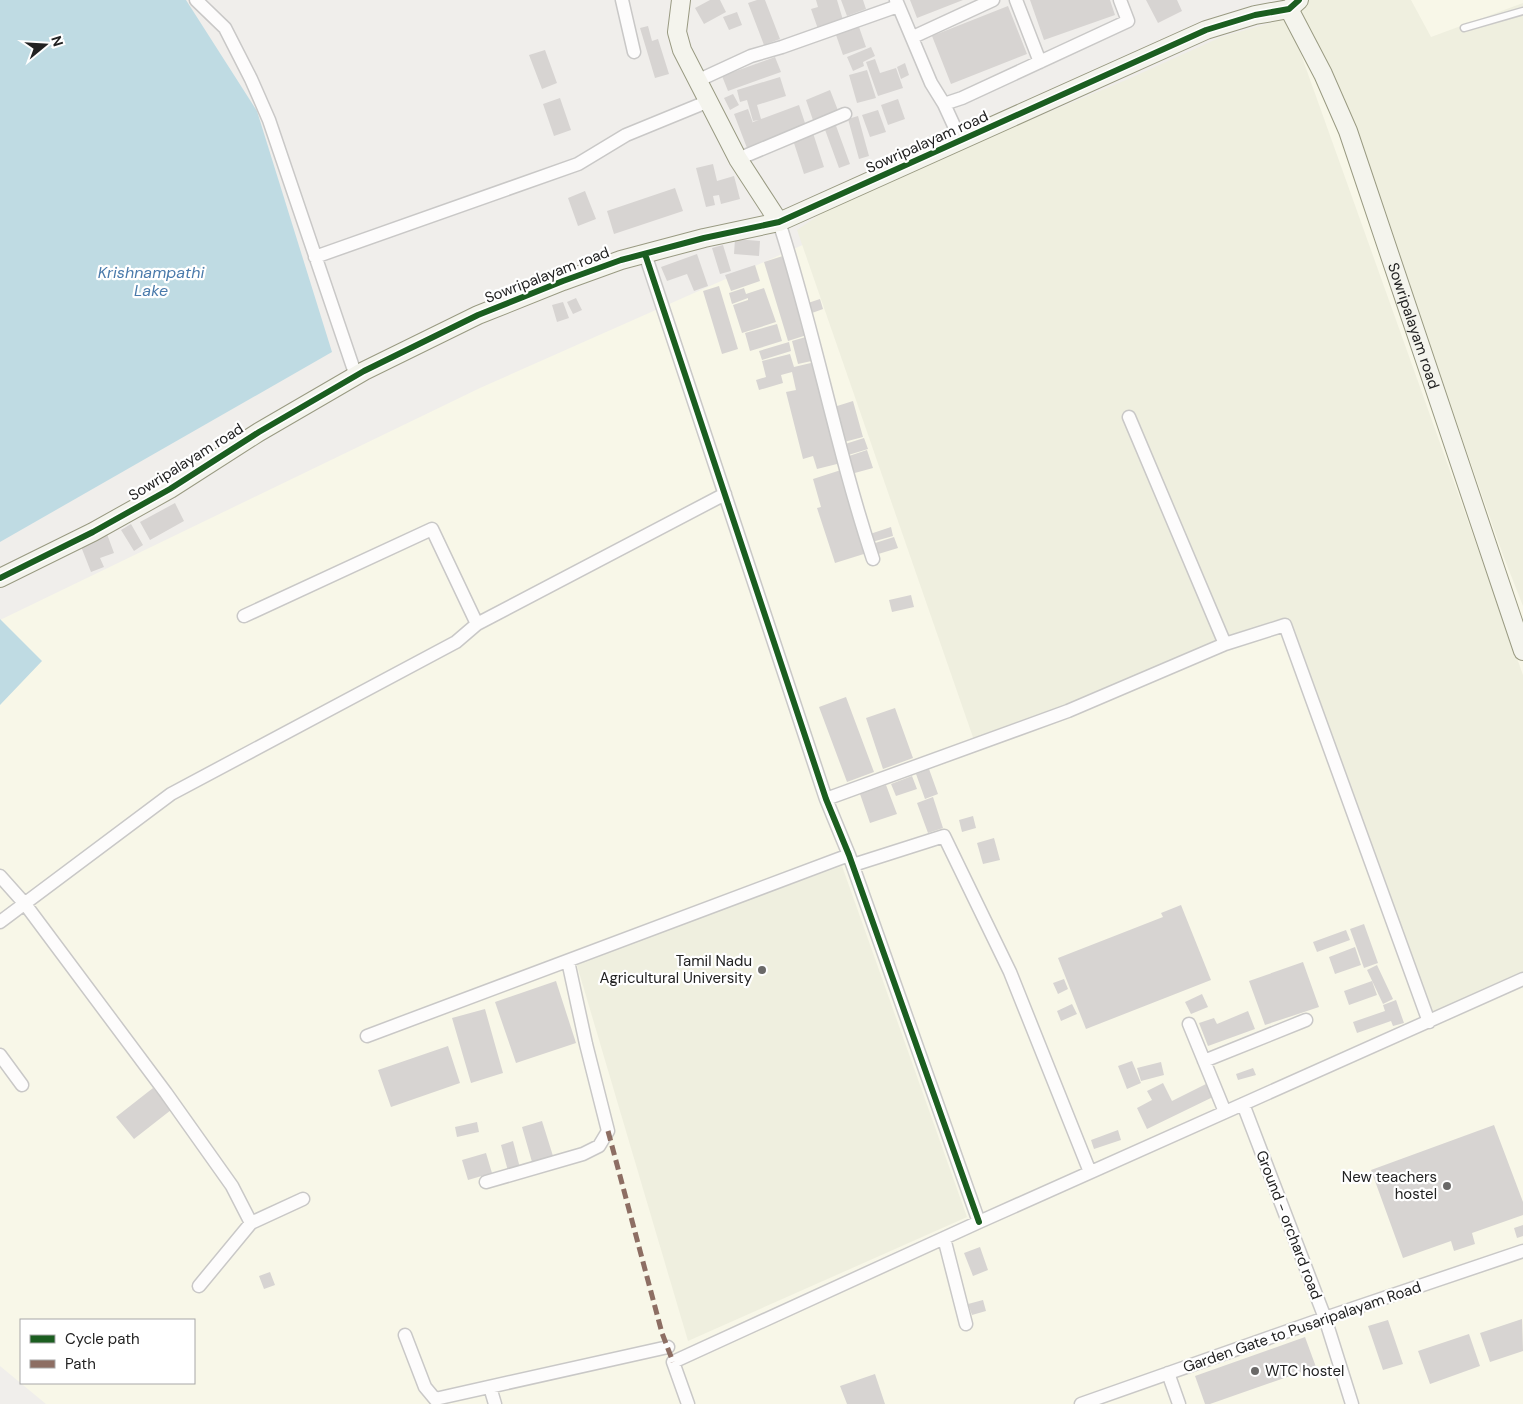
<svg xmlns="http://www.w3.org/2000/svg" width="1523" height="1404" font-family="'DM Sans',sans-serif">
	<rect width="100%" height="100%" fill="#f0eeeb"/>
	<path fill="#f8f7e8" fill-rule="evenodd" d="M 1309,0 L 1523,0 L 1523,1404 L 46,1404 L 0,1366 L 0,620 L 480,388 L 1265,40 L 1301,50 ZM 21,1320 L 194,1320 L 194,1383 L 21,1383 Z"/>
	<path fill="#efefdf" d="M 1299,0 L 1411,0 L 1431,37 L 1523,3 L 1523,606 L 1503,555 L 1450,404 L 1355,153 L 1289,9 Z
		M 1288,18 L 1523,675 L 1523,974 L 1429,1022 L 1285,625 L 976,746 L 797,230 L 847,196 L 1126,80 L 1221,37 Z
		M 842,866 L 967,1217 L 688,1341 L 576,962 Z"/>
	<path fill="#bfdbe3" d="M 0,0 L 186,0 L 257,111 L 332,352 L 0,542 Z
		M 0,619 L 42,661 L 0,705 Z"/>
	<path fill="#d7d4d2" d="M 710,0 L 720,0 L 726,12 L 704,24 L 695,8 Z
		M 757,0 L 765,0 L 780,39 L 764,45 L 748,3 Z
		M 816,0 L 837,0 L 843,20 L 818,29 L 811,9 L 818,7 Z
		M 841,0 L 863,0 L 866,9 L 847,16 Z
		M 910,0 L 963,0 L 917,18 Z
		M 1030,0 L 1110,0 L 1115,15 L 1044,40 Z
		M 1146,0 L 1177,0 L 1182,11 L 1158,23 Z
		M 1008,6 L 1027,54 L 951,84 L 932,36 Z
		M 737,12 L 742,25 L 729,30 L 723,17 Z
		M 648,26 L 652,41 L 658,39 L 669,74 L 655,78 L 640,28 Z
		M 859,27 L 866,47 L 843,55 L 836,35 Z
		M 871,47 L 875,56 L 863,62 L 864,66 L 853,71 L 847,57 Z
		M 545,50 L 557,83 L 542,89 L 529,55 Z
		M 775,57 L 781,72 L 728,91 L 722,76 Z
		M 875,59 L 880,73 L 896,68 L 903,88 L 878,96 L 866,62 Z
		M 905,63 L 909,75 L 901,79 L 897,67 Z
		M 867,70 L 876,98 L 857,103 L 849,75 Z
		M 780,77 L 786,96 L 757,105 L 761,119 L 799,105 L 806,126 L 747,148 L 734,114 L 748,109 L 753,123 L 753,122 L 759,120 L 753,121 L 747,100 L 740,102 L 737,90 Z
		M 830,90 L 839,113 L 814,123 L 806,100 Z
		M 733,94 L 739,105 L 730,110 L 724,98 Z
		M 560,98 L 571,130 L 554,136 L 543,104 Z
		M 898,99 L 905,119 L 888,125 L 881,105 Z
		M 878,110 L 886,132 L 870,137 L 862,115 Z
		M 858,116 L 869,156 L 859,159 L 848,119 Z
		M 835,123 L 850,164 L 839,168 L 824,127 Z
		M 813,133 L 824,167 L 804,174 L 793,140 Z
		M 713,164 L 717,181 L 734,176 L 740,199 L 721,204 L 719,195 L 713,196 L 715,205 L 706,207 L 696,168 Z
		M 675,188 L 683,211 L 614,234 L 607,211 Z
		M 585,191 L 596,219 L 578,226 L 568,198 Z
		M 735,239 L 760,241 L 759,256 L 734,254 Z
		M 723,245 L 731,271 L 720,274 L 712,248 Z
		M 697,254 L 708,286 L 694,291 L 687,274 L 667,281 L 661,267 Z
		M 786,255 L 810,334 L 788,341 L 764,262 Z
		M 755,265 L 760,281 L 731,291 L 725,275 Z
		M 719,286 L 738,349 L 722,354 L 703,291 Z
		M 744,288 L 746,294 L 764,288 L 776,322 L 742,333 L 733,305 L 748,300 L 748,298 L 732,304 L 729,293 Z
		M 576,298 L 582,310 L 573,314 L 567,302 Z
		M 820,299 L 823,309 L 812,313 L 808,303 Z
		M 563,302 L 569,318 L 557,322 L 552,305 Z
		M 777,324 L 782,341 L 750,351 L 745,333 Z
		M 809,336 L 816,360 L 798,364 L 792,341 Z
		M 789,342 L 791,351 L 762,360 L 759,351 Z
		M 790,354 L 794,367 L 815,362 L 841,463 L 817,469 L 813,456 L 803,459 L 786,392 L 796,390 L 792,372 L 781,375 L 783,383 L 759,390 L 756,380 L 766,377 L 762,361 Z
		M 853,401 L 863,437 L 844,442 L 834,407 Z
		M 864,438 L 868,449 L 845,456 L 842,445 Z
		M 867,450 L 873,468 L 851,474 L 846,457 Z
		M 841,470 L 867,553 L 835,563 L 817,508 L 821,507 L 813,479 Z
		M 175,503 L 184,521 L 150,540 L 140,522 Z
		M 131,524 L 143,545 L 134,551 L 121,530 Z
		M 891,527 L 893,536 L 872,542 L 870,534 Z
		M 107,534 L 114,553 L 100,558 L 104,567 L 91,572 L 80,544 Z
		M 894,537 L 898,548 L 875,555 L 872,544 Z
		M 911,595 L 914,607 L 892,612 L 889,600 Z
		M 846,697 L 874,772 L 847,782 L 819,707 Z
		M 895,708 L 913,758 L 883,769 L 866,718 Z
		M 929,769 L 938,794 L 925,799 L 916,774 Z
		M 912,776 L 917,789 L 896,796 L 891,784 Z
		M 886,785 L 897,814 L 870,823 L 860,794 Z
		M 933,797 L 943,828 L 928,833 L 917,803 Z
		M 973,816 L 976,828 L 962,832 L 959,820 Z
		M 994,838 L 1000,860 L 983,864 L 977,843 Z
		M 1181,905 L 1211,980 L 1086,1029 L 1058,958 L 1163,917 L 1161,913 Z
		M 1364,924 L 1378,963 L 1364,968 L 1350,929 Z
		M 1346,930 L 1350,940 L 1317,952 L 1313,942 Z
		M 1355,947 L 1361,965 L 1335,974 L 1329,957 Z
		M 1303,962 L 1319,1007 L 1265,1025 L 1249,981 Z
		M 1377,965 L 1393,999 L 1383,1004 L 1367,970 Z
		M 1064,979 L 1068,989 L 1058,994 L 1053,983 Z
		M 556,981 L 576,1043 L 516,1063 L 495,1002 Z
		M 1372,981 L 1377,995 L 1349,1005 L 1344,991 Z
		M 1202,994 L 1208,1007 L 1191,1014 L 1185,1002 Z
		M 1396,1000 L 1404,1023 L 1393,1026 L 1391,1021 L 1357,1033 L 1353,1022 L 1385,1011 L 1383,1005 Z
		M 1072,1004 L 1077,1014 L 1061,1021 L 1057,1011 Z
		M 485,1009 L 503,1073 L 471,1083 L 452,1018 Z
		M 1248,1011 L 1255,1029 L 1208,1046 L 1199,1023 L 1214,1018 L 1217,1024 Z
		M 448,1046 L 460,1083 L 391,1107 L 378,1070 Z
		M 1132,1061 L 1141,1083 L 1127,1089 L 1118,1066 Z
		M 1161,1062 L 1164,1075 L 1141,1081 L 1137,1068 Z
		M 1253,1068 L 1256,1075 L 1238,1080 L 1236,1074 Z
		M 1163,1083 L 1172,1101 L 1208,1083 L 1215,1096 L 1147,1129 L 1137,1108 L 1152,1100 L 1147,1091 Z
		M 153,1088 L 171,1110 L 134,1139 L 116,1117 Z
		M 542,1121 L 553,1156 L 532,1162 L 522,1127 Z
		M 477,1122 L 479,1132 L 457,1137 L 455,1127 Z
		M 1494,1125 L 1523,1202 L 1523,1215 L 1472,1233 L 1475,1244 L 1454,1251 L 1451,1241 L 1403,1258 L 1371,1170 Z
		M 1118,1130 L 1121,1140 L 1094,1149 L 1091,1140 Z
		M 513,1141 L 520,1168 L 508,1171 L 501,1145 Z
		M 486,1153 L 492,1173 L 468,1180 L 462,1160 Z
		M 1523,1225 L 1523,1236 L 1517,1238 L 1514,1228 Z
		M 980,1247 L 988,1270 L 973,1276 L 964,1253 Z
		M 270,1272 L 275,1285 L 264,1289 L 259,1276 Z
		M 983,1300 L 986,1311 L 972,1315 L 968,1304 Z
		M 1522,1319 L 1523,1351 L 1490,1362 L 1480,1333 Z
		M 1388,1320 L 1403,1364 L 1383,1370 L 1368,1326 Z
		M 1469,1334 L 1480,1366 L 1430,1384 L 1418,1351 Z
		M 1305,1337 L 1316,1367 L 1210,1404 L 1205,1404 L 1195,1376 Z
		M 875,1374 L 885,1404 L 847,1404 L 840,1386 Z"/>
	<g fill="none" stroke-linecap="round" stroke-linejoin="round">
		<g stroke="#c9c8c7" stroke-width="9">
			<path id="lane" d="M 1464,28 L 1523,11"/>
		</g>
		<g stroke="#c9c8c7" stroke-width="15">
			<path id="street" d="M 196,0 L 225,28 L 251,79 L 269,120 L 356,376
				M 622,0 L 634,52
				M 896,0 L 931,83 L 944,104 L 961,141
				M 1016,0 L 1040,62
				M 913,37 L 993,0
				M 699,80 L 751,56 L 782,47 L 898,6
				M 944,104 L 962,98 L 1128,21 L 1120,0
				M 738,159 L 845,114
				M 779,222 C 815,333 836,448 873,559
				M 645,254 L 826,799 L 849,855 L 979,1222
				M 315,257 L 578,164 L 626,135 L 709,101
				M 1129,417 L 1225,644 L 1285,625 L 1429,1022
				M 244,616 L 432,529 L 477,624
				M 826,799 L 1068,711 L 1225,644
				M 853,865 L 944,836 L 1010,972 L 1090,1172
				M 0,876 L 25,904 L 166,1093 L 232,1186 L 251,1223
				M 0,922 L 171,794 L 456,642 L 477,624 L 725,494
				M 1189,1024 L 1225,1112
				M 367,1036 L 849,855
				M 0,1055 L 22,1085
				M 1204,1061 L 1306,1020
				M 1243,1104 L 1325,1318 L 1352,1404
				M 486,1182 L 583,1154 L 599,1146 L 608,1131 L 586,1044 L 568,961
				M 944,1238 L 966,1324
				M 199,1286 L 251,1223 L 303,1199
				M 405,1335 L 425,1387 L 435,1399 L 668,1347
				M 1168,1373 L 1179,1404
				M 490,1387 L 495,1404
				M 688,1404 L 673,1362 L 979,1222 L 1523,979
				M 1081,1404 L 1325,1318 L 1523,1251"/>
		</g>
		<g stroke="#999a82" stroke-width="20">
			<g id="secondary">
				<path d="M 681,0 L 677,32 L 682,50 L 738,159 L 779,222"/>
				<path id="s1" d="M 1289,9 L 1323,74 L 1348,131 L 1523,651"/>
				<path d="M 0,578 L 93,532 L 170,489 L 259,432 L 364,371 L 478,315 L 563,281 L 621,260 L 704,238 L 779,222 L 1206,30 L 1255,15 L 1289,9 L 1299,0"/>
			</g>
		</g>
		<use href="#lane" stroke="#fdfcfc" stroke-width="6"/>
		<use href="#street" stroke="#fdfcfc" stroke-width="12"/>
		<use href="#secondary" stroke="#f4f4ed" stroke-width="18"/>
		<path stroke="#8d6e63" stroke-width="5" stroke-dasharray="10 5" stroke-linecap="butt" d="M 608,1131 L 662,1333 L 673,1362"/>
		<g stroke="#fff" stroke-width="9">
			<path id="cycleway" d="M 645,254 L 826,799 L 849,855 L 979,1222
				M 0,578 L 93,532 L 170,489 L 259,432 L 364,371 L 478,315 L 563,281 L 621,260 L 704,238 L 779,222 L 1206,30 L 1255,15 L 1289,9 L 1299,0"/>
		</g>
		<use href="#cycleway" stroke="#1b5e20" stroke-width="6"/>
	</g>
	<g fill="#6a6968" stroke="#fff" stroke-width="2">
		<circle cx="762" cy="970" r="5"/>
		<circle cx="1447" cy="1186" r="5"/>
		<circle cx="1255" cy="1371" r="5"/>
	</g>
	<g text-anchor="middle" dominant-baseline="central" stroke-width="4.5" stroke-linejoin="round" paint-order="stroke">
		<g font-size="15" fill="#222" stroke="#fff">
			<text transform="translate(927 142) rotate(-24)">Sowripalayam road</text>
			<text transform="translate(547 275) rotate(-21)">Sowripalayam road</text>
			<text stroke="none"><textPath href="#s1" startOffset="341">Sowripalayam road</textPath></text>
			<text transform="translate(186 462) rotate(-32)">Sowripalayam road</text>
			<text transform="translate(1289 1225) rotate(69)">Ground - orchard road</text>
			<text transform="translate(1302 1327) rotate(-19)">Garden Gate to Pusaripalayam Road</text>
		</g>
		<g font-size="15" fill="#222" stroke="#fff" text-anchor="end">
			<text x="752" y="961">Tamil Nadu<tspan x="752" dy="17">Agricultural University</tspan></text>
			<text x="1437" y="1177">New teachers<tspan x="1437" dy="17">hostel</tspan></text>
			<text x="1265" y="1371" text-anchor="start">WTC hostel</text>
		</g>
		<g font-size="16" font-style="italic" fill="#4a7aab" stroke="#fff">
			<text x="151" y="272">Krishnampathi<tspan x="151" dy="18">Lake</tspan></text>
		</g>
	</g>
	<rect x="20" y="1319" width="175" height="65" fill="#ffffff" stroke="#a7a7a7"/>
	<rect x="30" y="1335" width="25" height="8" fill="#1b5e20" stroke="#a7a7a7"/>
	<text x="65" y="1344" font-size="15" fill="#222222">Cycle path</text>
	<rect x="30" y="1360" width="25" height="8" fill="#8d6e63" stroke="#a7a7a7"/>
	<text x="65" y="1369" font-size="15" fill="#222222">Path</text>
	<g transform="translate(45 45) rotate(72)" stroke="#ffffff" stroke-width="4" paint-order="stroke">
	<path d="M0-4L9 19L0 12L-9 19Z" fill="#222222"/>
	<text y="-8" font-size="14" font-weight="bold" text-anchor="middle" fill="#222222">N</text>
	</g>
</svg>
